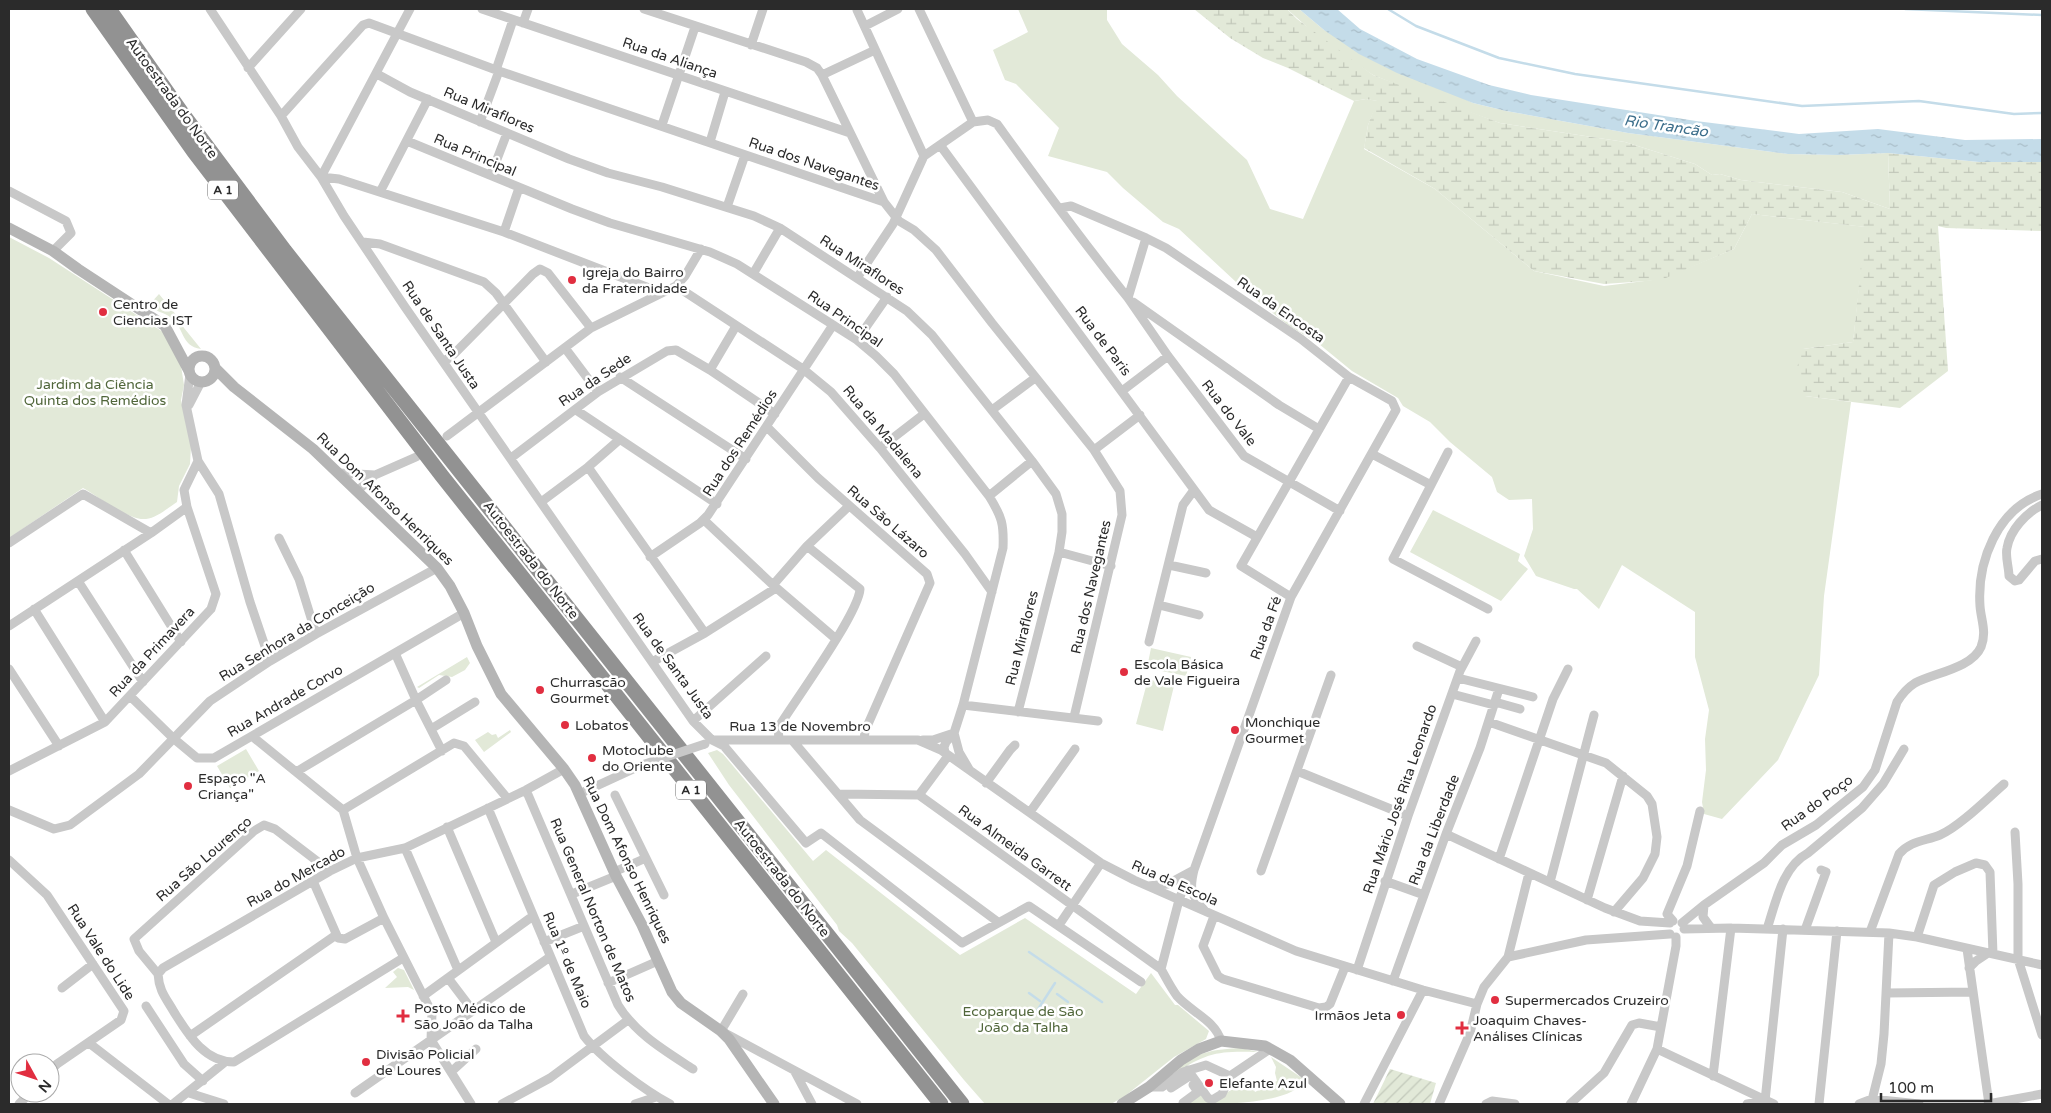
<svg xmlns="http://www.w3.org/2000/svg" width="2051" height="1113" font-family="'Varela Round',sans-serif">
	<defs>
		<pattern id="wetland-marsh" width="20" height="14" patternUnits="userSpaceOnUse" patternTransform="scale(1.25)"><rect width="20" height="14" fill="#e2e9d8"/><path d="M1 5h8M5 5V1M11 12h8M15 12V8" fill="none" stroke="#c2c8ba"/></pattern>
		<pattern id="garden-furrows" width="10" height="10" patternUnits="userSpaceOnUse" patternTransform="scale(1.25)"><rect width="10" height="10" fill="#e2e9d8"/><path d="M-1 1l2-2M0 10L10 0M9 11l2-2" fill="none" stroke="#c2c8ba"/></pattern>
		<pattern id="water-ripples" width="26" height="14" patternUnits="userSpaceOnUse" patternTransform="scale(1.25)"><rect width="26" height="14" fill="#c4dce9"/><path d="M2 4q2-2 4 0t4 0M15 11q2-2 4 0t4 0" fill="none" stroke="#a9bdc8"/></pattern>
	</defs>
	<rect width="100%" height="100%" fill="#fff"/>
	<path fill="#e2e9d8" d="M 1018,9 L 1107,9 L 1107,20 L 1122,44 L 1158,75 L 1177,96 L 1247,160 L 1270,209 L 1303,219 L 1354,101 L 1366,99 L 1378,101 L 1368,125 L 1364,149 L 1435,189 L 1534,271 L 1604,286 L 1661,279 L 1734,249 L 1752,214 L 1866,227 L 1853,342 L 1803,349 L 1805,396 L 1851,402 L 1824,596 L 1819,675 L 1778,760 L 1722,819 L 1704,814 L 1702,802 L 1706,770 L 1705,739 L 1709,710 L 1695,657 L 1695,612 L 1622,565 L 1599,609 L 1577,589 L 1574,589 L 1536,576 L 1524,556 L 1533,529 L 1532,499 L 1509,500 L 1497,492 L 1492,477 L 1450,442 L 1430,422 L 1403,406 L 1398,398 L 1352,371 L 1319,344 L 1288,325 L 1250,295 L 1179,229 L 1163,222 L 1123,188 L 1107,172 L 1048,156 L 1059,128 L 1016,84 L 1005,80 L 993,50 L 1028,32 Z
		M 1287,9 L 1299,9 L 1324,30 L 1473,103 L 1506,111 L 1628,133 L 1788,154 L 1838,155 L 1888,153 L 1890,209 L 1842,192 L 1741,180 L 1720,174 L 1712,175 L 1695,164 L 1625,142 L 1500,123 L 1430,98 L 1373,75 L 1324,42 Z
		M 9,237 L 49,258 L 163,332 L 181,366 L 184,385 L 181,400 L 191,446 L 190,464 L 179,486 L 177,502 C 169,507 157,518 146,519 C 129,521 99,497 83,488 L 9,538 Z
		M 159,294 L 177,316 L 176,318 L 201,349 C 180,346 185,327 170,317 C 165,313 155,311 148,306 Z
		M 1433,510 L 1520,554 L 1518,561 L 1528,569 L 1501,601 L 1410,552 Z
		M 1151,648 L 1191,657 L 1186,676 L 1147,668 Z
		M 467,657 L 470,663 L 465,670 L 452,677 L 439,675 L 419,688 L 417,687 Z
		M 1148,679 L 1174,686 L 1163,731 L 1136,724 Z
		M 510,730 L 511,732 L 484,752 L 475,740 L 488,732 L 492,735 L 496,734 L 498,738 Z
		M 246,749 L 259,771 L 230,788 L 217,766 Z
		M 717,750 L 723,754 L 813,861 L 826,850 L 960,955 L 1025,918 L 1136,994 L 1151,973 L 1175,1005 L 1178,1005 L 1209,1031 L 1206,1039 L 1174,1057 L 1125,1096 L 1111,1104 L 985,1104 L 964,1080 L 852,943 L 839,931 L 837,925 L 729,785 L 708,753 Z
		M 398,968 L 404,970 L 414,990 L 408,987 L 385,988 L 397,977 L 393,972 Z
		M 1241,1048 L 1258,1052 C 1218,1051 1208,1052 1174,1074 C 1188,1052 1217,1049 1241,1048 Z
		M 1271,1057 L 1305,1080 C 1292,1106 1211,1104 1186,1104 L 1201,1094 L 1213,1101 L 1244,1082 L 1251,1084 L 1255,1092 L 1277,1081 L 1275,1073 L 1276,1067 Z"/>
	<path fill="url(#wetland-marsh)" d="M 1194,9 L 1287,9 L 1297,19 L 1373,75 L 1500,123 L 1625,142 L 1695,164 L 1712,175 L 1720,174 L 1741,180 L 1842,192 L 1890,209 L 1888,153 L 1979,162 L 2042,162 L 2042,231 L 1946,228 L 1938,226 L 1948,371 L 1900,408 L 1805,396 L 1796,370 L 1803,349 L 1853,342 L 1865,227 L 1752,214 L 1734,249 L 1661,280 L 1604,284 L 1534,271 L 1435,189 L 1364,148 L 1368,125 L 1377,101 L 1366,99 L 1354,101 L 1288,68 L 1263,58 L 1230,38 Z"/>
	<path fill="url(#garden-furrows)" d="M 1390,1069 L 1436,1083 L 1430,1104 L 1373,1104 Z"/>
	<path fill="url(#water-ripples)" d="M 1299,9 L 1337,9 L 1360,29 L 1417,59 L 1489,85 L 1531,95 L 1696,121 L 1799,134 L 1878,129 L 1965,140 L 2042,139 L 2042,162 L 1979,162 L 1888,153 L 1838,155 L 1788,154 L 1628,133 L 1506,111 L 1473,103 L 1397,73 L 1359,54 L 1324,30 Z"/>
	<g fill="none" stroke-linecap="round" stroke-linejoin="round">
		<path stroke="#c4dce9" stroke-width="2.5" d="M 1388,9 L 1416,26 L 1499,58 L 1575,74 L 1802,106 L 1919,101 L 2014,114 L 2042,113
			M 1905,9 L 2042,15
			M 1029,952 L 1102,1002
			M 1029,993 L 1040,1001
			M 1057,994 L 1068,1002
			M 1033,1017 L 1055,983"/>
		<path stroke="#c8c8c8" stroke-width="9" d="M 210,9 L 281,116 L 298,147 L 321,177 L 344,216 L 405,307 L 693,721 L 712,740 L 724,746 L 806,843 L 821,833 L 962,943 L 1029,906 L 1141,982
			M 482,9 L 850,133
			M 644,9 L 806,62 L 817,68 L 822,75 L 884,202
			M 919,9 L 973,122
			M 857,10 L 924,156
			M 523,23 L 528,9
			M 865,26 L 898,9
			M 751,45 L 763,9
			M 248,68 L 301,9
			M 496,70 L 513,20
			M 377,74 L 410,92 L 569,159 L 608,173 L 662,187 L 754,216 L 780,228 L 907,311 L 932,335 L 1032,461 L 1056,494 L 1062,514 L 1062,532 L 1059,552 L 1018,712
			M 822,75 L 875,50
			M 281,116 L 363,25 L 369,23 L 499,71 L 884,202 L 899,221 L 914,230 L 936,250 L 992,323 L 1094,450 L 1120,491 L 1122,515 L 1074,717
			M 480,122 L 499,71
			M 662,125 L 695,27
			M 407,141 L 572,209 L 610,223 L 710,252 L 737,264 L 857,340 L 876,356 L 894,374 L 989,496 C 1002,517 1004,524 1003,548 L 963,705 L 954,733 L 946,742 L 944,747 L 945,753
			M 710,142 L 725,92
			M 940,145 L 1209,510 L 1257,537
			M 491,175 L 507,133
			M 321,177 L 339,179 L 504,232 L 662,293
			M 321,177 L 410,9
			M 9,191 L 66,221 L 71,233 L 53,251
			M 380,192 L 428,99
			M 727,207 L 745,155
			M 504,232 L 519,188
			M 1146,238 L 1166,248 L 1301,339 L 1349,377 L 1392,401 L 1396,410 L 1291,597 L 1194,870
			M 363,242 L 380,244 L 484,282 L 496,293 L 546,362
			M 753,274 L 780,228
			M 857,278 L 893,224 L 924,156 L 973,122 L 988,120 L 997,124 C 1040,183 1082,241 1128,298 L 1146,238 L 1071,206 L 1060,208
			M 676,286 L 803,369 L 831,392 L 880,448 L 965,554 L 992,592
			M 1128,298 L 1168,356 L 1244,456 L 1340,511
			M 1133,302 L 1279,405 L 1319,429
			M 857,340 L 887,297
			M 565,348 L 598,392
			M 444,361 L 451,357 L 533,274 L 540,269 L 548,273 L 591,328
			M 710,370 L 736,326
			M 620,377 L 746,459
			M 1122,391 L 1168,356
			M 189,405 L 201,382
			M 576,410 L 717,504
			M 992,410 L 1035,378
			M 768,428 L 818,478 L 927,574 L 930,583 L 865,731 L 864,740
			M 447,436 L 591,328 L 676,286 L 685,276 L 701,249
			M 880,448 L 924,414
			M 1094,450 L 1140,415
			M 1448,452 L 1393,559 L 1488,609
			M 1372,454 L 1431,485
			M 511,458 L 598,392 L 667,351 L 676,350 L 710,370 L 775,414
			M 198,461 L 219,494 L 250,602 L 270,661
			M 588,467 L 705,633
			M 339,473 L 375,475
			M 357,491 L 375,475 L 416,457
			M 989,496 L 1032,461
			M 541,502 L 588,467 L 619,440
			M 2042,505 C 2026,513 2010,530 2007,548 C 2005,556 2009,568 2009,576 L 2015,581 L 2019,580 L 2035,561 L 2042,559
			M 704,520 L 773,585 L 836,639
			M 279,538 L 299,579 L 316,634
			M 9,543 L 83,494 L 151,533
			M 124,550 L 181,642
			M 1059,552 L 1111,566
			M 650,557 L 700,523 L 708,515 L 833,325
			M 1169,565 L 1206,573
			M 78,581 L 143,682
			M 773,585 L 807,546 L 849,506
			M 1291,597 L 1241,566 L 1349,377
			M 1159,605 L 1199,615
			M 34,609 L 105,722
			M 9,626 L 151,533 L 187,507
			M 1149,642 L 1183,505 L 1194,490
			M 1417,646 L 1462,667
			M 395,653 L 416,700 L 442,751
			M 652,662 L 705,633 L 776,588
			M 9,669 L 59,746
			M 1458,678 L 1533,697
			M 1452,694 L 1494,705
			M 130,696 L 173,738 L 197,758 L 214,758 L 464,613
			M 1495,702 L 1520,709
			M 963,705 L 1098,721
			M 693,721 L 766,656
			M 1489,722 L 1606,763 L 1647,796 L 1652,804 L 1657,837 L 1655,854 L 1643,878 L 1614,912
			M 431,729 L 475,702
			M 954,733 L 959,752 L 969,769
			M 253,737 L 343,810 L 357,858 L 384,918 L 432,1013 L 431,1040
			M 779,739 L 778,728 C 794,702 859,613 860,589 L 807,546
			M 714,740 L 918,740 L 941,750 L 1101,863 L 1134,880 L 1296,951 L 1423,990 L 1477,1004
			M 792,740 L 860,820 L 998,922
			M 923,740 L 933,740 L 951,734
			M 9,771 L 105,722 L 211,609 L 216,594 L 187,507 L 184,490 L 198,461 L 186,405 L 190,374
			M 1297,771 L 1408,816
			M 296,772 L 416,700 L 446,680
			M 986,783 L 1010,750 L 1015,745
			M 526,790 L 618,1005 C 636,1034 664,1050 693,1069
			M 579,794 L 642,765
			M 838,794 L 919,795 L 1161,969
			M 615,795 L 664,895
			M 919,795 L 948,756
			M 488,808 L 584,1036 C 601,1058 644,1090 670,1104
			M 9,810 L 54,829 L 70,825 L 139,774 L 210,701 L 270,661 L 316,634 L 437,568
			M 343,810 L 454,743 L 464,746 L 507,798
			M 1030,812 L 1075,749
			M 447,827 L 496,942
			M 2015,832 L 2018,884 L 2018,959 L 2042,1035
			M 1446,834 L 1605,908 L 1640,921 L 1670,923
			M 405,848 L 458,970
			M 1499,859 L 1553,699 L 1568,669
			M 9,860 L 47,895 L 124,1011 L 121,1020 L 57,1064 L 50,1071
			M 1261,871 L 1331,675
			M 614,872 L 646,858
			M 1189,873 L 1179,900 L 1161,969 C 1166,978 1171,988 1177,996 C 1191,1012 1215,1020 1221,1041
			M 313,881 L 338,938 L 345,939 L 384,918
			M 1385,881 L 1424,895
			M 1550,882 L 1594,715
			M 1148,886 L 1168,884 L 1194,870 C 1189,890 1191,895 1205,911
			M 572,894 L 616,876
			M 1587,900 L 1623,776
			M 1704,905 L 1703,917 L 1711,928
			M 1214,916 L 1203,946 L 1218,976 L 1223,979 L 1319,1008 L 1326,1007 L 1330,1004 L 1345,967
			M 1673,921 L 1667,914 L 1687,866 L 1700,811
			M 1682,923 L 1704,905 L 1764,863 L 1782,845 L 1816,825 L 1863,787 L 1875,770 L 1897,702 C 1902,694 1907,688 1915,683 C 1934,673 1972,668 1981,647 C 1987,632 1981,620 1980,606 C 1977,562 1997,509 2042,494
			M 1059,925 L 1101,863
			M 1684,929 L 1731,928 L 1889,933 L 1917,937 L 2042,965
			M 1767,929 C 1776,902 1782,867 1808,853 L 1862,808 L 1883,784 L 1904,749
			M 1805,930 L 1826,872 L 1821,870
			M 1870,932 L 1899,854 C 1910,841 1925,841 1940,835 C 1959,827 1988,798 2004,784
			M 1917,937 L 1934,885 L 1955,872 L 1976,863 L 1985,865 L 1990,872 L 1993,954
			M 544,942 L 584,926
			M 1967,949 L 1989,1104
			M 1508,957 L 1586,940 L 1670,934
			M 1969,968 L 1976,961 L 1988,953
			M 1357,970 L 1408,816 L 1460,671 L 1476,641
			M 158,974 L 163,968 L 330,871 L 357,858 L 405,848 L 526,790 L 564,769
			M 158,974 C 159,991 166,998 174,1012 C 188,1034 204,1062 234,1062 L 403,958
			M 158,974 L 139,951 L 134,939 L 254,831 L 264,825 L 275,829 L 330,871
			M 448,978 L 473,1011
			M 1393,981 L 1446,834 L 1480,748 L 1499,689
			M 608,983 L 658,961
			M 62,988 L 93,964
			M 1887,993 L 1973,992
			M 743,994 L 721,1031 L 857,1104
			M 423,996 L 533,916
			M 146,1006 L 184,1064 L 203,1081
			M 190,1036 L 336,935
			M 431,1040 L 471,1104
			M 89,1043 L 168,1104
			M 1657,1049 L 1774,1104
			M 1188,1070 L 1208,1098 L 1212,1100 L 1222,1094 L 1230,1076
			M 451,1072 L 476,1049
			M 795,1072 L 812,1104
			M 1713,1076 L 1731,928
			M 1149,1087 L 1162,1087 L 1183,1072 L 1206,1065 L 1230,1076 L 1270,1049
			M 1171,1088 L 1188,1077
			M 189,1093 L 224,1104
			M 355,1093 L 550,957
			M 1765,1101 L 1783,929
			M 1183,1103 L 1198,1092 L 1193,1085
			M 19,1104 L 30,1093
			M 173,1104 L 225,1062
			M 502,1104 L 550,1078 L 628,1020
			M 635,1104 L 656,1097
			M 1364,1104 L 1423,990
			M 1439,1104 L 1470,1033 L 1477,1004 L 1484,987 L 1508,957 L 1529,873
			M 1486,1104 L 1492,1101 L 1515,1104
			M 1570,1104 L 1604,1073 L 1632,1025 L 1639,1023 L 1661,1027
			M 1631,1104 L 1657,1049 L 1676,946 L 1676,937
			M 1747,1104 L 1765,1101
			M 1819,1104 L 1837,931
			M 1859,1104 L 1872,1099 L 1919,1104
			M 1871,1104 L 1881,1064 L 1884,1034 L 1889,933
			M 1988,1104 L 2042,1094"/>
		<path stroke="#b5b5b5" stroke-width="11" d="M 9,228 L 53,251 L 78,269 L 165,326 L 189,371
			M189 369a13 13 0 1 1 26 0a13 13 0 1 1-26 0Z
			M 215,368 L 234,387 L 313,449 L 437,568 L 450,586 L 464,613 L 477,646 L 501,694 L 564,769 L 575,785 L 616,876 L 642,925 L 672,992 L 681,1003 L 721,1031 L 729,1039 L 774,1104
			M 1122,1104 L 1149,1087 L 1181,1060 L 1199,1049 L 1221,1041 L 1265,1046 L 1290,1060 L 1340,1104"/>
		<path stroke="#929292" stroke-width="15" d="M 93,9 L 194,152 L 442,476 L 941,1104
			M 109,9 L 182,113 L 285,251 L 962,1104"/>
		<path stroke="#c8c8c8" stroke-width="9" d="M 642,765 L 705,744"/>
	</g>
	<g fill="#e12e40" stroke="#fff" stroke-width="2">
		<circle cx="572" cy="280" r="5"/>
		<circle cx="103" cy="312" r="5"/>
		<circle cx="1124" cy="672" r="5"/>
		<circle cx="540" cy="690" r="5"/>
		<circle cx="565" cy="725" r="5"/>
		<circle cx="1235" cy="730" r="5"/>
		<circle cx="592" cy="758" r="5"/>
		<circle cx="188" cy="786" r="5"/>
		<circle cx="1495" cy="1000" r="5"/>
		<circle cx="1401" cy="1015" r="5"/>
		<path d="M400.5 1008.5h5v5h5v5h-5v5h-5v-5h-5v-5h5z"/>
		<path d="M1459.5 1020.5h5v5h5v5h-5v5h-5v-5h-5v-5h5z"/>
		<circle cx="366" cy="1062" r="5"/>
		<circle cx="1209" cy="1083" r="5"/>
	</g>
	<g text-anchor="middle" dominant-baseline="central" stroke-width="5" stroke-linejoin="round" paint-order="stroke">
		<g fill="#fff" stroke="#6b6b6b" stroke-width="1">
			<rect x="208" y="180.5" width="30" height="19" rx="4"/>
			<rect x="676" y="780.5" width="30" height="19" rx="4"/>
		</g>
		<g font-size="12" font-weight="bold" fill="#2b2b2b">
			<text x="223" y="190">A 1</text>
			<text x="691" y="790">A 1</text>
		</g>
		<g font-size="14" fill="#2b2b2b" stroke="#fff">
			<text transform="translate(670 58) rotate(19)">Rua da Aliança</text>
			<text transform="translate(172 98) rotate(54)">Autoestrada do Norte</text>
			<text transform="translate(489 110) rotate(23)">Rua Miraflores</text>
			<text transform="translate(475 155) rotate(23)">Rua Principal</text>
			<text transform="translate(814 164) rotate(19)">Rua dos Navegantes</text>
			<text transform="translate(862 265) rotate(33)">Rua Miraflores</text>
			<text transform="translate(1281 310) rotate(35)">Rua da Encosta</text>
			<text transform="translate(845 319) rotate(35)">Rua Principal</text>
			<text transform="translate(441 335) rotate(56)">Rua de Santa Justa</text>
			<text transform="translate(1103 341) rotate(53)">Rua de Paris</text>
			<text transform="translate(595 380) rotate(-34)">Rua da Sede</text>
			<text transform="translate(1229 413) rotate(52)">Rua do Vale</text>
			<text transform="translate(883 432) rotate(50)">Rua da Madalena</text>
			<text transform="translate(740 443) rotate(-57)">Rua dos Remédios</text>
			<text transform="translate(385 499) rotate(44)">Rua Dom Afonso Henriques</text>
			<text transform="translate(888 522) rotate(41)">Rua São Lázaro</text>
			<text transform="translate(531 560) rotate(52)">Autoestrada do Norte</text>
			<text transform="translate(1091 587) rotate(-77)">Rua dos Navegantes</text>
			<text transform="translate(1266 628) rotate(-70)">Rua da Fé</text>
			<text transform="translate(297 632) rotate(-31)">Rua Senhora da Conceição</text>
			<text transform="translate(1022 638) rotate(-76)">Rua Miraflores</text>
			<text transform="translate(152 652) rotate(-47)">Rua da Primavera</text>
			<text transform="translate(673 666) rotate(54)">Rua de Santa Justa</text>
			<text transform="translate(285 701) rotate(-30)">Rua Andrade Corvo</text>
			<text x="800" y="726">Rua 13 de Novembro</text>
			<text transform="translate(1400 799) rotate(-71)">Rua Mário José Rita Leonardo</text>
			<text transform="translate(1817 803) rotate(-36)">Rua do Poço</text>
			<text transform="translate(1434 830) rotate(-69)">Rua da Liberdade</text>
			<text transform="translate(1015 848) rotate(36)">Rua Almeida Garrett</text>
			<text transform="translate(204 859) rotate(-41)">Rua São Lourenço</text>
			<text transform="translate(627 860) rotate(64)">Rua Dom Afonso Henriques</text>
			<text transform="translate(296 877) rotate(-29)">Rua do Mercado</text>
			<text transform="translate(782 878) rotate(52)">Autoestrada do Norte</text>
			<text transform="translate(1175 883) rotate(24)">Rua da Escola</text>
			<text transform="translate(593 910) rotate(67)">Rua General Norton de Matos</text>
			<text transform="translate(101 952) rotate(57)">Rua Vale do Lide</text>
			<text transform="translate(567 960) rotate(67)">Rua 1º de Maio</text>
		</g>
		<g font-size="14" fill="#2b2b2b" stroke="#fff" text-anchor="start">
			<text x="582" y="272">Igreja do Bairro<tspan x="582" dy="16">da Fraternidade</tspan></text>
			<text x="113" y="304">Centro de<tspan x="113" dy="16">Ciencias IST</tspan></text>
			<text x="1134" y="664">Escola Básica<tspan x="1134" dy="16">de Vale Figueira</tspan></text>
			<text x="550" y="682">Churrascão<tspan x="550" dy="16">Gourmet</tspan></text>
			<text x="1245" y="722">Monchique<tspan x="1245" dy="16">Gourmet</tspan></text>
			<text x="575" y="725">Lobatos</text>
			<text x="602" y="750">Motoclube<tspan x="602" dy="16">do Oriente</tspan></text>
			<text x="198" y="778">Espaço "A<tspan x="198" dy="16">Criança"</tspan></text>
			<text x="1505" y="1000">Supermercados Cruzeiro</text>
			<text x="414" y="1008">Posto Médico de<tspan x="414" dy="16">São João da Talha</tspan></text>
			<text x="1391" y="1015" text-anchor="end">Irmãos Jeta</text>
			<text x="1473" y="1020">Joaquim Chaves-<tspan x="1473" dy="16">Análises Clínicas</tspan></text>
			<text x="376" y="1054">Divisão Policial<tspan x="376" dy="16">de Loures</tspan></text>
			<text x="1219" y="1083">Elefante Azul</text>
		</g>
		<g font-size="14" fill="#50663a" stroke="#fff">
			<text x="95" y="384">Jardim da Ciência<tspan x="95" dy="16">Quinta dos Remédios</tspan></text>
			<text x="1023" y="1011">Ecoparque de São<tspan x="1023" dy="16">João da Talha</tspan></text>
		</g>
		<g font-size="15" font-style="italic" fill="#3c6e8b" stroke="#fff">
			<text transform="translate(1666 126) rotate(8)">Rio Trancão</text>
		</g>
	</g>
	<rect width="2051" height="1113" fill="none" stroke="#2b2b2b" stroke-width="20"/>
	<g transform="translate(35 1078) rotate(130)"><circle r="24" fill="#ffffff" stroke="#aaaaaa"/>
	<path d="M0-4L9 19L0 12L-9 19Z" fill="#e12e40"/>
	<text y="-8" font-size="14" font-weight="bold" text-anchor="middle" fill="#2b2b2b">N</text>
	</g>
	<path d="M1881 1093v8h110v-8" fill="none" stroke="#2b2b2b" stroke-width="2.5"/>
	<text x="1888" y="1093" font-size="15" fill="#2b2b2b" stroke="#ffffff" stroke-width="4" paint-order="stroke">100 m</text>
</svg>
